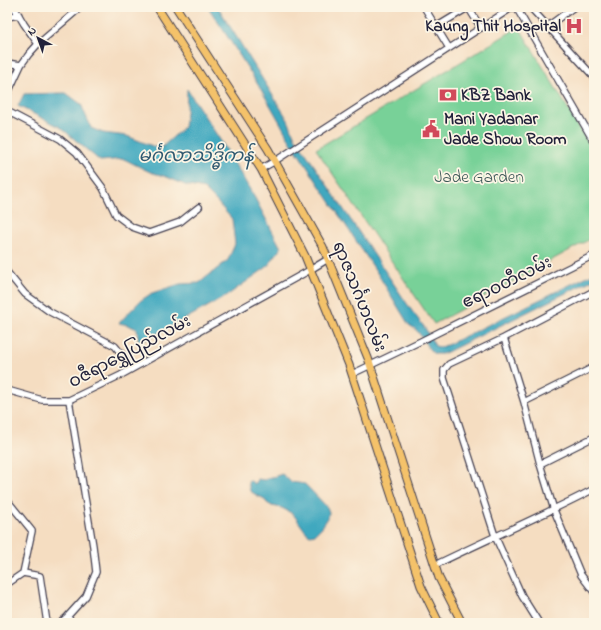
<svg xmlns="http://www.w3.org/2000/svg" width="601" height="630" font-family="'Indie Flower','Noto Sans Myanmar',sans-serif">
	<rect width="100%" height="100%" fill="#fcf5e5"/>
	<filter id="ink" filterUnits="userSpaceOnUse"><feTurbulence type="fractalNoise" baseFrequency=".025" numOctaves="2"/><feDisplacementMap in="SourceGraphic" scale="8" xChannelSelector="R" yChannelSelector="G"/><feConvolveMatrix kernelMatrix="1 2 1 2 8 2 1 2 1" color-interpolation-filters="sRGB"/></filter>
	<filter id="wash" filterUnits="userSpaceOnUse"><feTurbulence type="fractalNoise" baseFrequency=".012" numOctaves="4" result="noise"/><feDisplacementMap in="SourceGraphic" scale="16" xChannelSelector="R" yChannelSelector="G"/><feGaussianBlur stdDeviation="0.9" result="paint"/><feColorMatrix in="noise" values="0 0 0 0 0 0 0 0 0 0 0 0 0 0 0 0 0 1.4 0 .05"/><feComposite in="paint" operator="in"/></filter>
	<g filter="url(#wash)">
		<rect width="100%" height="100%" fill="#f5ddc1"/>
		<path fill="#78d198" stroke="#4d7a6a" d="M 519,27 L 594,152 L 594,237 L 434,324 L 316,149 Z"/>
		<path fill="#3fa8bf" stroke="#30657d" d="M 208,7 L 218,7 L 288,120 L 295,137 L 412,311 L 425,328 L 435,346 L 440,347 L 447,345 L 594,273 L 594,279 L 447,352 L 442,354 L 434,354 C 423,345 423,332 409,325 L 376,271 L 290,141 C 266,95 237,51 208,7 Z
			M 187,89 L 226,149 L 255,198 L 281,248 L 267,267 L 225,297 L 185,319 L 139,343 L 137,329 L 128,325 L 119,323 L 140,301 L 152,293 L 180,284 L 199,283 L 228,260 L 235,244 L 232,219 L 218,203 L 204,189 L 185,185 L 167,177 L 150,172 L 124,159 L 100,161 L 60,127 L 18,106 L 24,94 L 66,93 L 81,104 L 91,128 L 103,133 L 127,136 L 160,149 L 184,127 L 186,113 Z
			M 282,474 L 291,482 L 305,484 L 327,507 L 329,512 L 328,518 L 322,527 L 315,534 L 310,535 L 306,532 L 293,514 L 282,508 L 272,506 L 267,503 L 263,498 L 258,496 L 250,491 L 248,482 L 249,480 L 255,484 L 258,479 L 264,480 Z"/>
	</g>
	<g filter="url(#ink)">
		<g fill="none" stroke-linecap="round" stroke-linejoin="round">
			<g stroke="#423e4f" stroke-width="8">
				<path id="minor" d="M 14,7 L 24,24 L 38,44
					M 424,7 L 449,48
					M 468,7 L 481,28
					M 516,7 L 594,142
					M 530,7 L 594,77
					M 7,17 L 19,15
					M 548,26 L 574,7
					M 436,27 L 469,7
					M 7,63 L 21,65
					M 7,95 L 21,65 L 29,54 L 38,44 L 81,7
					M 7,111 L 60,139 L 77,153 L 103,188 L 116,215 L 132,227 L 149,233 L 180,222 L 199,207
					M 261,169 L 275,161 L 513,7
					M 7,272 L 25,294 L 50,312 L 115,346 L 133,368
					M 504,338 L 524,402 L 540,464 L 554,510 L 581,575 L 594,592
					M 352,374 L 421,341 L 594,255
					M 7,390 L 42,400 L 69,400
					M 524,402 L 594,367
					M 540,464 L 594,437
					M 7,500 L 32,531 L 23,573
					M 435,565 C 488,539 542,516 594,489
					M 7,584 L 23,573 L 40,576 L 47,623
					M 67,617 L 74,623
					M 60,623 L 67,617 L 86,596 L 96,572 L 93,546 L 69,400 L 121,375 L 310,270 L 328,259
					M 539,623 L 522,596 L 495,536 L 444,378 L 444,370 L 449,364 L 504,338 L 594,291"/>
			</g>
			<g stroke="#423e4f" stroke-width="9">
				<path id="major" d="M 157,7 L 261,169 L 305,256 L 349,365 L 421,586 L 439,623
					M 176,7 L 268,149 L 323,247 L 368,358 L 439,578 L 462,623"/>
			</g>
			<use href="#minor" stroke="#fff" stroke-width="5.5"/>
			<use href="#major" stroke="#f4c26a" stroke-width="7"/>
		</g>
	</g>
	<defs>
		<g id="hospital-bare" transform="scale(1.38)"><path d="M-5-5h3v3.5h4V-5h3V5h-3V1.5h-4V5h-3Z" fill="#d1495b" stroke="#fcf5e5" stroke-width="2.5" paint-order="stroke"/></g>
		<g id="bank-bare" transform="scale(1.38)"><path d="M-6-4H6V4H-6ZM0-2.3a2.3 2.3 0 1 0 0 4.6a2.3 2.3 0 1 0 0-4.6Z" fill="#d1495b" stroke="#fcf5e5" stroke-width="2.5" paint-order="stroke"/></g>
		<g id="civic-bare" transform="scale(1.38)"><path d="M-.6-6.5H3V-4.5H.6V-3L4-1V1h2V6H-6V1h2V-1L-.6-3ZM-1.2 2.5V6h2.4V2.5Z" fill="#d1495b" stroke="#fcf5e5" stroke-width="2.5" paint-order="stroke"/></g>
	</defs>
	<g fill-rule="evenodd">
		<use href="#hospital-bare" x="574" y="26"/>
		<use href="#bank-bare" x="448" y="95"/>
		<use href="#civic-bare" x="431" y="129"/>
	</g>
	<g text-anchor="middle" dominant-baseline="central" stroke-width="3.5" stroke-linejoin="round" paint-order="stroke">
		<g font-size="17" font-weight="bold" fill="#22223b" stroke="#fcf5e5" text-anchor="start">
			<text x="561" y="26" text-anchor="end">Kaung Thit Hospital</text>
			<text x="461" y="95">KBZ Bank</text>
			<text x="444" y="119">Mani Yadanar<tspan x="444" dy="20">Jade Show Room</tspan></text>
		</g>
		<g font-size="17" fill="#3c5757" stroke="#fcf5e5">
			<text x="479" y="177">Jade Garden</text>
		</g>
		<g font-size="17" fill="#22223b" stroke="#fcf5e5">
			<text transform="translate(507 283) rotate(-26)">ဧရာဝတီလမ်း</text>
			<text transform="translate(359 297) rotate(68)">ရာဇသင်္ဂဟလမ်း</text>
			<text transform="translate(130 352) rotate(-28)">ဝဇီရာရွှေပြည်လမ်း</text>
		</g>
		<g font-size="18" font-style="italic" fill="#2e5870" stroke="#fcf5e5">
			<text x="196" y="157">မင်္ဂလာသိဒ္ဓိကန်</text>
		</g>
	</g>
	<rect width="601" height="630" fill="none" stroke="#fcf5e5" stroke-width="24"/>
	<g transform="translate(38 38) rotate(319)" stroke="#fcf5e5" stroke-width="3" paint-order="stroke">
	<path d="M0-3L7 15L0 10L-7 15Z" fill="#22223b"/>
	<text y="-6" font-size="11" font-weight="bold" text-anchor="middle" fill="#22223b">N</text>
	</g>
</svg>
